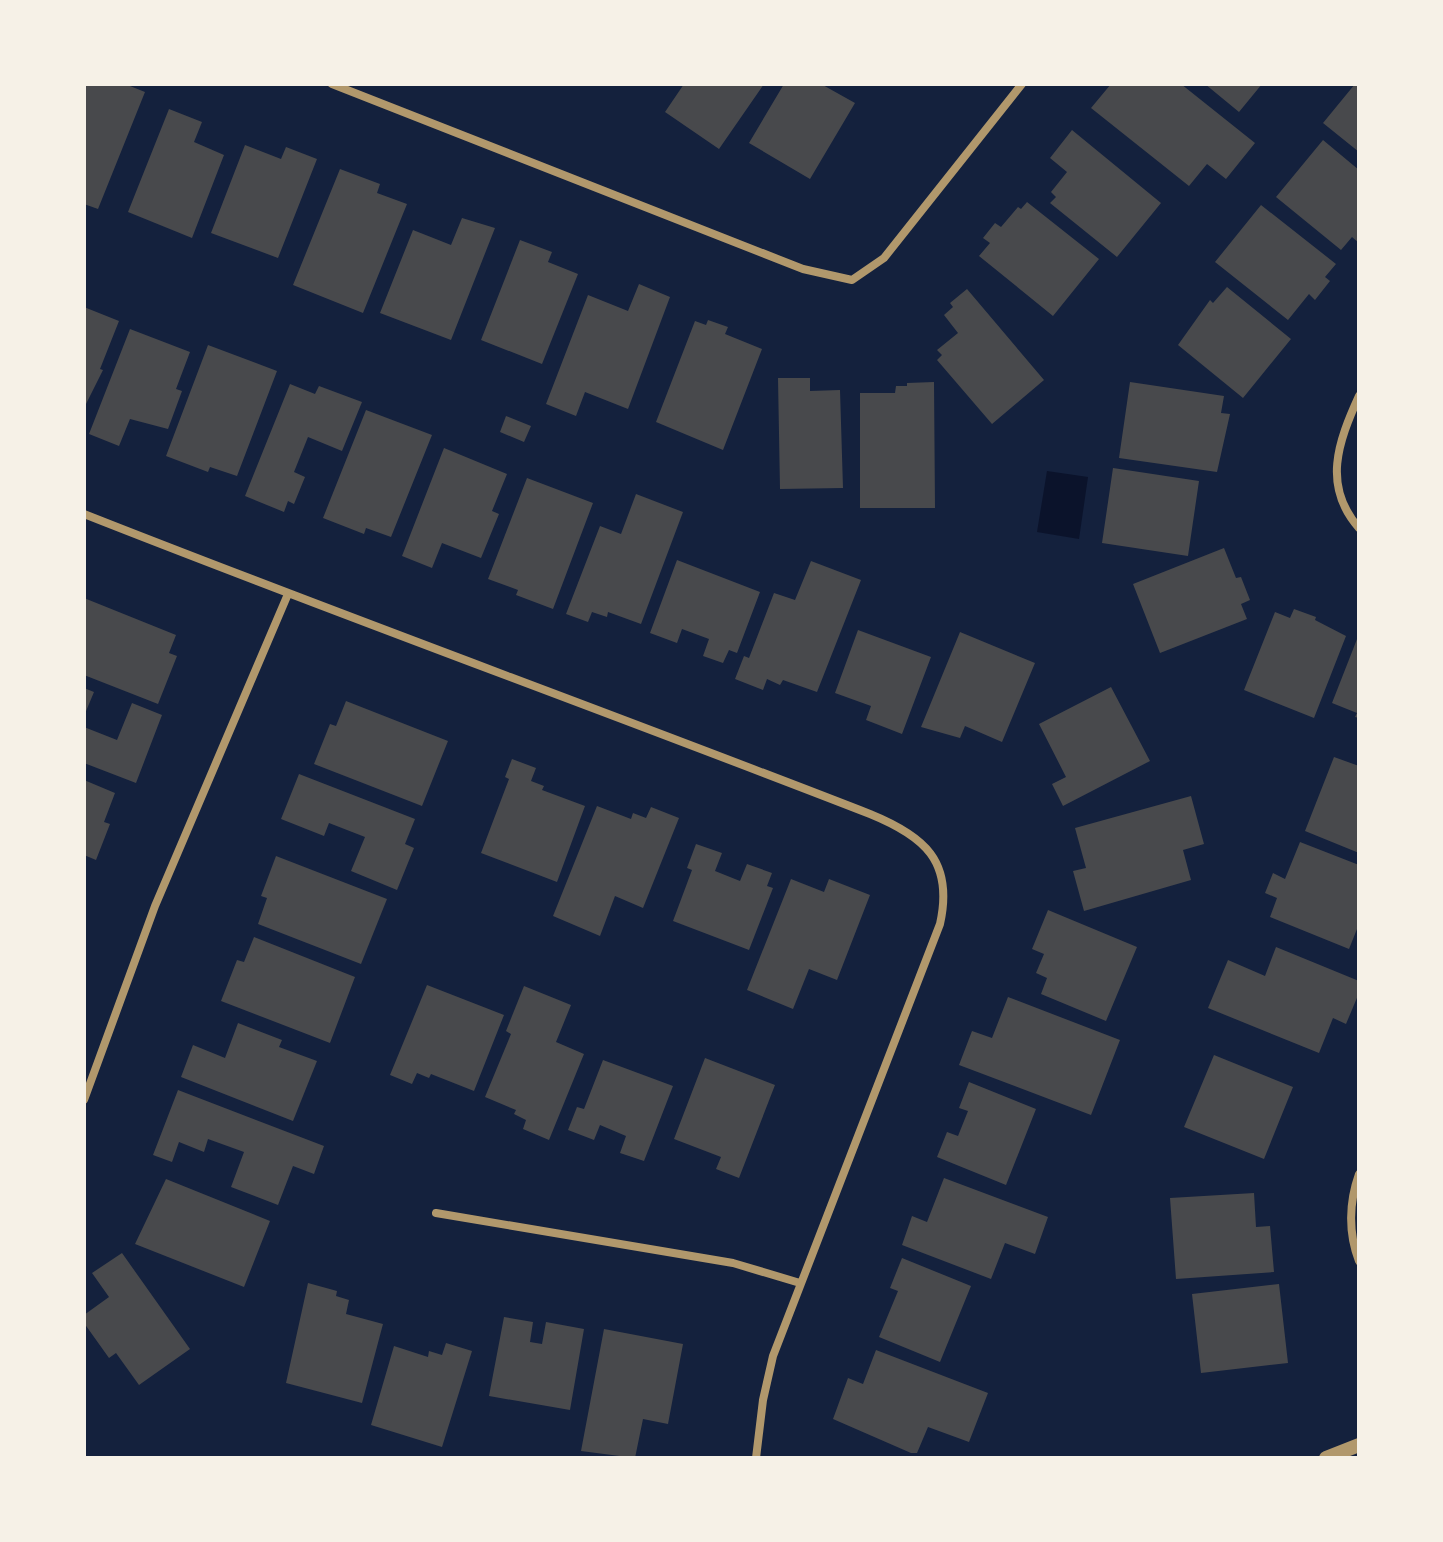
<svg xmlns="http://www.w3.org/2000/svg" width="1443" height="1542" font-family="Inter,sans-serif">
	<rect width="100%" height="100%" fill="#14213d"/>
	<path fill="#0b132b" d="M 1047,471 L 1088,477 L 1079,539 L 1037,532 Z"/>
	<path fill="#48494c" d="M 84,84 L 125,84 L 145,92 L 98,209 L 84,204 Z
		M 684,84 L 764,84 L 719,149 L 665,112 Z
		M 784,84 L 821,84 L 855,103 L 810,179 L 749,143 Z
		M 1111,84 L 1181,84 L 1255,143 L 1226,179 L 1207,164 L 1189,186 L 1091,108 Z
		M 1205,84 L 1262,84 L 1239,112 Z
		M 1355,84 L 1359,84 L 1359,152 L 1323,123 Z
		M 169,109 L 202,122 L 194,142 L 224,155 L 192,238 L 128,212 Z
		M 1072,130 L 1161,203 L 1117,257 L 1050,203 L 1056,197 L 1051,192 L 1067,172 L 1050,158 Z
		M 1323,140 L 1359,170 L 1359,243 L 1352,237 L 1341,250 L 1276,197 Z
		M 245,145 L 281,159 L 286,147 L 317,159 L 278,258 L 211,233 Z
		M 340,169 L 380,184 L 377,193 L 407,204 L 363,313 L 293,285 Z
		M 1027,202 L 1099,259 L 1053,316 L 979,256 L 990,243 L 983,238 L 995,223 L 1001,227 L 1018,207 L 1021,209 Z
		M 1261,205 L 1336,264 L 1325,277 L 1330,281 L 1315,300 L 1309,294 L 1288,320 L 1215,262 Z
		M 462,218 L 495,228 L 451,340 L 380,313 L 413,230 L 451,245 Z
		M 520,240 L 552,252 L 548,262 L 578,274 L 542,364 L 481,340 Z
		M 639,284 L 670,297 L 628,409 L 585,392 L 576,416 L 546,404 L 588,295 L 628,311 Z
		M 1227,287 L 1291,339 L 1243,398 L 1178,345 L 1210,300 L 1213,303 Z
		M 967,289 L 1044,380 L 992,424 L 937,360 L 942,355 L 937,350 L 958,333 L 944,315 L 953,307 L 950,303 Z
		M 84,307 L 119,321 L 100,369 L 103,370 L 84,408 Z
		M 708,320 L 728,327 L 725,334 L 762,349 L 723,450 L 656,422 L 695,321 L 706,325 Z
		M 130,329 L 190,352 L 176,389 L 182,391 L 168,429 L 130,419 L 119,446 L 89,434 Z
		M 208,345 L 277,371 L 237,476 L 210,467 L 208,472 L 166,456 Z
		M 778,378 L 810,378 L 810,391 L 840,390 L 843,488 L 780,489 Z
		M 934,382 L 935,508 L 860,508 L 860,393 L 895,393 L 896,386 L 907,386 L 907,383 Z
		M 1130,382 L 1224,396 L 1221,413 L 1230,414 L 1217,472 L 1119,458 Z
		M 290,384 L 315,394 L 319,386 L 362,402 L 342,451 L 308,437 L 294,472 L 305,477 L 294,504 L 288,501 L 284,512 L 245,496 Z
		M 366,410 L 432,435 L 391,537 L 366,528 L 364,534 L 323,518 Z
		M 506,416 L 531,426 L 524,442 L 500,432 Z
		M 444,448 L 507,474 L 492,511 L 499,514 L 481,558 L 442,543 L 432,568 L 402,556 Z
		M 1113,468 L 1199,481 L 1188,556 L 1102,543 Z
		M 527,478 L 593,503 L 553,609 L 516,595 L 518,590 L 488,579 Z
		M 636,494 L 683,512 L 641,624 L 608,612 L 607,617 L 592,612 L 588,622 L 566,614 L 600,526 L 621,534 Z
		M 1224,548 L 1236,578 L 1241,577 L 1250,600 L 1241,604 L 1247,619 L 1160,653 L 1133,584 Z
		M 677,560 L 760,592 L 737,653 L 729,650 L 723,663 L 703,656 L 709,639 L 682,629 L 677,643 L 650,633 Z
		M 811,561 L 861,580 L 817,692 L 783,680 L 780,685 L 767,679 L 763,690 L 735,679 L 744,656 L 749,658 L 774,593 L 795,600 Z
		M 84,598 L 176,635 L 169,653 L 177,656 L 158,704 L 84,675 Z
		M 1294,609 L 1316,617 L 1315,620 L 1346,636 L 1314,718 L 1244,690 L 1275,612 L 1290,618 Z
		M 858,630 L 931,657 L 902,734 L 866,720 L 871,706 L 835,693 Z
		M 960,632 L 1035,663 L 1002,742 L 965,726 L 960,738 L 921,727 Z
		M 1359,634 L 1359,718 L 1355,717 L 1357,713 L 1332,703 Z
		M 1111,687 L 1150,761 L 1063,806 L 1052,784 L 1066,777 L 1039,724 Z
		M 84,688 L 94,692 L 84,716 Z
		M 346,701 L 448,741 L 422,806 L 314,764 L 330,724 L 336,726 Z
		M 132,703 L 162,715 L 136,783 L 84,763 L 84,727 L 117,740 Z
		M 1334,757 L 1359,766 L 1359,853 L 1305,831 Z
		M 512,759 L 536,768 L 531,781 L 544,786 L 542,790 L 585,806 L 557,882 L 481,853 L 509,779 L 505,777 Z
		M 299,774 L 415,819 L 405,844 L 414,848 L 397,890 L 351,871 L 365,837 L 329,823 L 324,836 L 281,819 Z
		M 84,780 L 115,793 L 104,822 L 110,824 L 96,860 L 84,855 Z
		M 1191,796 L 1204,844 L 1183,850 L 1191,880 L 1084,911 L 1073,871 L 1086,868 L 1075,828 Z
		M 597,806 L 631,819 L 633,813 L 646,818 L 651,807 L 679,818 L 643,908 L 615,896 L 600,936 L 553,916 Z
		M 1300,842 L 1359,865 L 1359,924 L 1349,949 L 1270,917 L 1277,898 L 1265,893 L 1273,873 L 1285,879 Z
		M 696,844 L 722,853 L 715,871 L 740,881 L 747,864 L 772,873 L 767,886 L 773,888 L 749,950 L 673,921 L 692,870 L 687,868 Z
		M 276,856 L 387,899 L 361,964 L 258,924 L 267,898 L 261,896 Z
		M 791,879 L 824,892 L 829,879 L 870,895 L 837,980 L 809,969 L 793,1009 L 747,990 Z
		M 1048,910 L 1137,947 L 1106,1021 L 1041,994 L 1047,978 L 1036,973 L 1044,954 L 1032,949 Z
		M 254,937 L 355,977 L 330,1043 L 221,1001 L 237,960 L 244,962 Z
		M 1276,947 L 1359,981 L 1359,993 L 1346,1024 L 1333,1018 L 1319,1053 L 1208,1008 L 1228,960 L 1265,976 Z
		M 427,985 L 504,1015 L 474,1091 L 431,1074 L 429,1078 L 417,1073 L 412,1084 L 390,1075 Z
		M 524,986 L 571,1005 L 556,1042 L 584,1054 L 549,1140 L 523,1129 L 526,1120 L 514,1114 L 516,1110 L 485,1097 L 511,1034 L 506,1031 Z
		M 1008,997 L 1120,1040 L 1091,1115 L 959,1065 L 972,1031 L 992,1038 Z
		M 238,1023 L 282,1040 L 279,1047 L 317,1061 L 293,1121 L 181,1077 L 193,1045 L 225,1058 Z
		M 1214,1055 L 1293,1087 L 1264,1159 L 1184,1127 Z
		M 705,1058 L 775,1085 L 739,1178 L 716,1169 L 721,1157 L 674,1139 Z
		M 603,1060 L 673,1086 L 644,1161 L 620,1153 L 626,1136 L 600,1125 L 594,1140 L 568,1130 L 577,1107 L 584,1109 Z
		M 969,1082 L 1036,1109 L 1006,1185 L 937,1157 L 947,1132 L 958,1136 L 968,1111 L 959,1108 Z
		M 178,1090 L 324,1146 L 314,1174 L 293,1166 L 278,1205 L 231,1187 L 244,1152 L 208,1139 L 204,1152 L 179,1142 L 172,1162 L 153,1155 Z
		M 944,1178 L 1048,1217 L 1035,1254 L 1005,1243 L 991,1279 L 902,1245 L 912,1216 L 927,1222 Z
		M 166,1179 L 270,1221 L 244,1287 L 135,1244 Z
		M 1254,1193 L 1256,1227 L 1270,1226 L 1274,1272 L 1176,1279 L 1170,1198 Z
		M 122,1253 L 190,1349 L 139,1385 L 116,1353 L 109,1358 L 84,1323 L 84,1315 L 109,1297 L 92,1273 Z
		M 902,1258 L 971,1286 L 940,1362 L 879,1337 L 898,1291 L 890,1288 Z
		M 308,1283 L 337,1291 L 336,1296 L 349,1300 L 346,1314 L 383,1324 L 362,1403 L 286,1383 Z
		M 1279,1284 L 1288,1363 L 1201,1373 L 1192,1294 Z
		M 504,1317 L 533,1322 L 530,1342 L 542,1344 L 546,1322 L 584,1329 L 570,1410 L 489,1396 Z
		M 604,1329 L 683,1344 L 668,1424 L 643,1419 L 635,1458 L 581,1451 Z
		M 446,1343 L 472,1351 L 442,1447 L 371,1425 L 394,1346 L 428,1357 L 429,1351 L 442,1355 Z
		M 876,1350 L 988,1393 L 969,1442 L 928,1427 L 917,1453 L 911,1453 L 833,1419 L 848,1378 L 863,1384 Z"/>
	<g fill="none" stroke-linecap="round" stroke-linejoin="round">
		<path stroke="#b1986c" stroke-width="8" d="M 332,84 L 803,269 L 852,280 L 884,258 L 1022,84
			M 1359,396 C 1338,442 1322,486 1359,528
			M 84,514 C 345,617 608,712 870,814 C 924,836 954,861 940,924 L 773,1356 L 763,1400 L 756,1458
			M 84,1100 L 155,906 L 288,594
			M 1359,1174 C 1349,1202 1348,1233 1359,1261
			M 436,1213 L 733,1263 L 800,1283"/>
		<path stroke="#b1986c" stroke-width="14" d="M 1326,1458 L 1359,1445"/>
	</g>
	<rect width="1443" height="1542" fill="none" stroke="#f6f1e7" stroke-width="172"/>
</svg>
